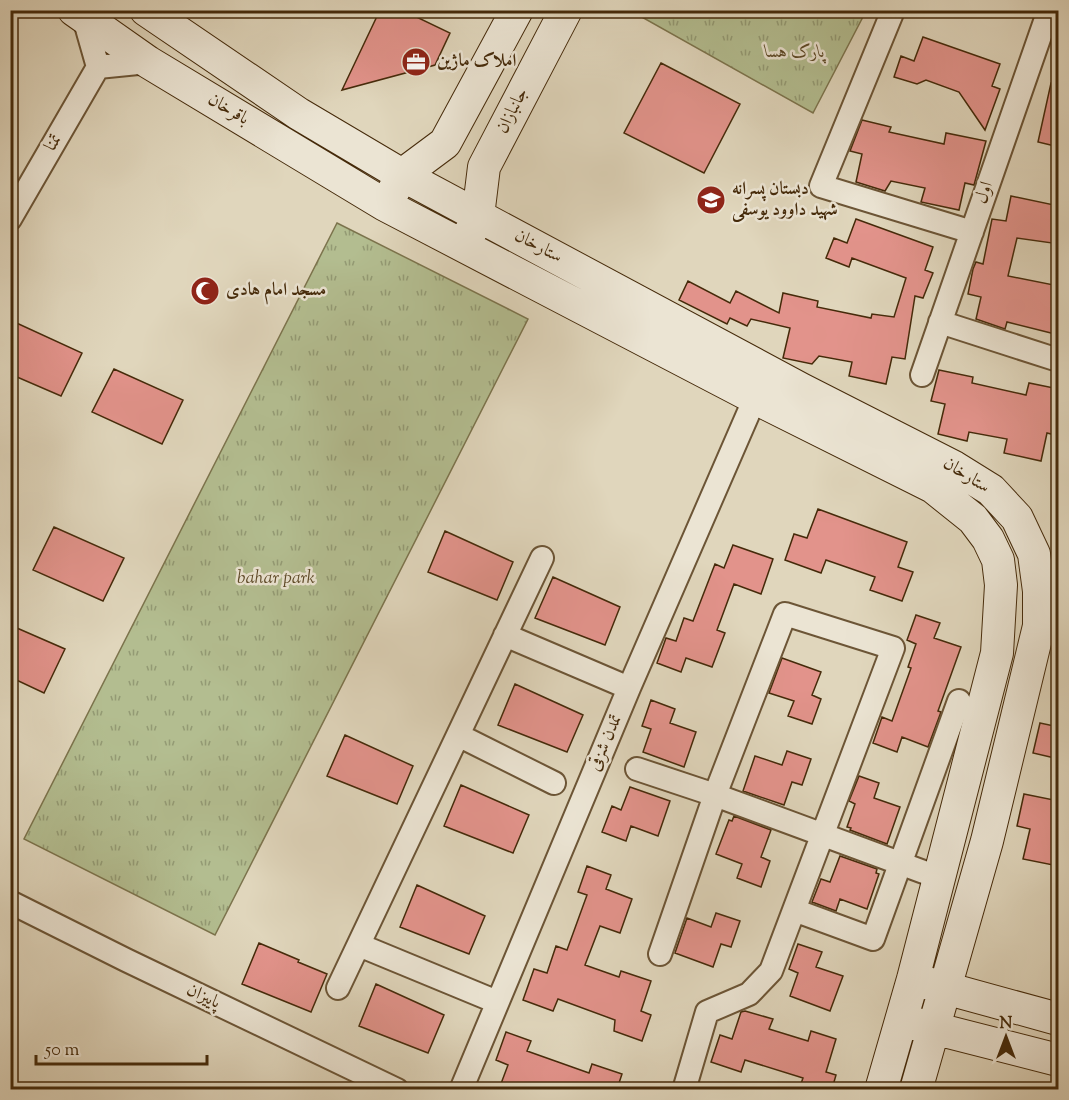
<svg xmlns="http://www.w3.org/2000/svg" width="1069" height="1100" font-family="'Sorts Mill Goudy',Amiri,serif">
	<defs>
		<pattern id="park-tufts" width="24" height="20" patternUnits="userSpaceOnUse" patternTransform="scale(1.5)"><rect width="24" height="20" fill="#b3bd90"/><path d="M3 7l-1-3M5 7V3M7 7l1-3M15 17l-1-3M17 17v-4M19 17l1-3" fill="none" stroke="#939a74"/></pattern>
	</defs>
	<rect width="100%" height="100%" fill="#e0d6bc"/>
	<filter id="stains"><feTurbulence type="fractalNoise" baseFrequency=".00333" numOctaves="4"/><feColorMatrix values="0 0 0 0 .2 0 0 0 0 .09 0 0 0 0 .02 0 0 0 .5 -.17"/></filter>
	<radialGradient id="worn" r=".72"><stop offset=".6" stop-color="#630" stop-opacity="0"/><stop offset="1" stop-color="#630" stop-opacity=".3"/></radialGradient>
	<path fill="url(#park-tufts)" stroke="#7c744d" stroke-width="1.5" d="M 631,11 L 866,11 L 813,113 Z
		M 337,223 L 528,319 L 215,935 L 24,839 Z"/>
	<path fill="#e2938b" stroke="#452a0a" stroke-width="1.5" d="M 380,10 L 402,10 L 450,33 L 435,65 L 342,90 Z
		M 923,37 L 1000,64 L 992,86 L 1000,89 L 985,130 L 959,92 L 926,80 L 917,84 L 894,77 L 901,56 L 914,61 Z
		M 661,63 L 740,104 L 704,173 L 624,133 Z
		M 1051,83 L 1059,84 L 1059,147 L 1038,142 Z
		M 862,120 L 891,127 L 889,132 L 944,144 L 946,133 L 986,141 L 974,185 L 965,183 L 959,210 L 921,202 L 925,188 L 891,181 L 885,191 L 856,182 L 862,154 L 850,151 Z
		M 1011,196 L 1059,206 L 1059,244 L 1017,238 L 1008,276 L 1059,286 L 1059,335 L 1007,322 L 1005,329 L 976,319 L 981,297 L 968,294 L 973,269 L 976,262 L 983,264 L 992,219 L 1006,221 Z
		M 856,219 L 933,247 L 925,270 L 933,273 L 923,298 L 915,296 L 905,359 L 892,357 L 886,384 L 849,376 L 852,362 L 819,356 L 812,364 L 783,358 L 790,328 L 751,319 L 747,326 L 730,318 L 727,324 L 679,300 L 688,281 L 730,303 L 736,291 L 779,313 L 783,293 L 818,301 L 817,307 L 871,318 L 872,314 L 894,317 L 906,278 L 852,258 L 849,267 L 826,258 L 834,238 L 847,243 Z
		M 10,320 L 82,353 L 61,396 L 10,374 Z
		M 114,369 L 183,400 L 162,444 L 92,412 Z
		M 939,370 L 973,377 L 972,383 L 1026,395 L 1029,383 L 1059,389 L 1059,436 L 1047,433 L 1041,461 L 1004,453 L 1007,439 L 969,432 L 967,441 L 938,434 L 945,404 L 931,401 Z
		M 818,509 L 907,542 L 898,567 L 913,572 L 902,601 L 870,590 L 875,577 L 826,560 L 821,573 L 785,560 L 794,534 L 807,538 Z
		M 54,527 L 124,558 L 103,601 L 33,570 Z
		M 445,531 L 513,562 L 497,600 L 428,572 Z
		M 733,545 L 773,559 L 761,594 L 734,584 L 717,630 L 725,633 L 712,667 L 686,658 L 681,672 L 657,663 L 666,638 L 676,641 L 684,618 L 693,621 L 715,564 L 724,568 Z
		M 553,577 L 620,607 L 605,645 L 535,618 Z
		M 916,615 L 940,623 L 934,638 L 961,647 L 938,711 L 941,712 L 928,747 L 902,737 L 897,752 L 873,743 L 882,717 L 892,721 L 911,668 L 908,667 L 916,644 L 907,640 Z
		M 10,625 L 65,649 L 44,693 L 10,677 Z
		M 782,658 L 821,672 L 812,695 L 821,699 L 812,724 L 788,716 L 794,701 L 769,693 Z
		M 515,684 L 583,715 L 567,752 L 498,725 Z
		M 651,700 L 675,709 L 670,723 L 696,732 L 684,767 L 643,752 L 651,729 L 642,726 Z
		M 1040,723 L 1059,727 L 1059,759 L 1033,753 Z
		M 345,735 L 413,766 L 397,804 L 327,776 Z
		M 787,751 L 811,759 L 802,785 L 792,782 L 784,805 L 743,791 L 755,756 L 782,765 Z
		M 859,776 L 879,783 L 874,798 L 900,807 L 887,844 L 850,830 L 851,828 L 847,827 L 855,804 L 849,801 Z
		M 461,785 L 529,815 L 513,853 L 444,826 Z
		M 630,787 L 670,801 L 658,836 L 631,826 L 626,841 L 602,832 L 612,806 L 621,810 Z
		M 1024,794 L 1059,801 L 1059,857 L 1053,865 L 1023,859 L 1030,829 L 1017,826 Z
		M 734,816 L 771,830 L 761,857 L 770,861 L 761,887 L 737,878 L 742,864 L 716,854 L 729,820 L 732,821 Z
		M 840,856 L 877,869 L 876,873 L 879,874 L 867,909 L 840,899 L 836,911 L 812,902 L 821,879 L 830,882 Z
		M 587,866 L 611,875 L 606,889 L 632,899 L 620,933 L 600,926 L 585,965 L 619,977 L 621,971 L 651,981 L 641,1011 L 651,1015 L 642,1041 L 614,1031 L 615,1020 L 558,999 L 553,1011 L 523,1000 L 534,969 L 547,973 L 556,946 L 567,950 L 587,895 L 578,892 Z
		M 417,885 L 485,916 L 469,954 L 400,927 Z
		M 716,913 L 740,921 L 731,947 L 721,944 L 713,967 L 675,953 L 687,918 L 711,927 Z
		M 259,943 L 299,960 L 298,962 L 327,974 L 311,1012 L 242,984 Z
		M 798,944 L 822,952 L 816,967 L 843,976 L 830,1011 L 790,996 L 798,973 L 789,969 Z
		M 376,984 L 444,1015 L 428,1053 L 359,1026 Z
		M 745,1011 L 773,1019 L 769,1029 L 808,1041 L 811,1031 L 836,1039 L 826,1072 L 836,1075 L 832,1089 L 799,1089 L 803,1078 L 745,1060 L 741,1072 L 711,1062 L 720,1035 L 732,1039 L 741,1012 Z
		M 506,1032 L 531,1041 L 527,1051 L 589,1073 L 592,1064 L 622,1074 L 619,1083 L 629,1087 L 629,1089 L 499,1089 L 508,1065 L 496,1060 Z"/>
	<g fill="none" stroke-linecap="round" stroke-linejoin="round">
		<g stroke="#6c5536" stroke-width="26">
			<path id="street" d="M 892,13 L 821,186 L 972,232
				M 84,18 L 98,67
				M 98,67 L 148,62
				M 10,219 L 98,67
				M 940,322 L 1058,360
				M 922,375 L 1049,10
				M 505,635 L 629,688
				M 458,735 L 554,783
				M 637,769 L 715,795 L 940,878
				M 10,902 L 126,960 L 397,1090
				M 794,910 L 873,939 L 959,701
				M 359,945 L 497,1002
				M 660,954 L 715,795 L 785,614 L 893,648 L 771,971 L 749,994 L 707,1012 L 684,1090
				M 338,988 L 542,558
				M 461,1090 L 629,688 L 755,398"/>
		</g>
		<g stroke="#452a0a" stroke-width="34">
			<path id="secondary" d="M 74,10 L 148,62 L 385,205 L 755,398 L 933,487 L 973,519 L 988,539 L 998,560 L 1001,585 L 997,653 L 913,979 L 881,1090
				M 146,10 L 299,114 L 402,175 L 801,389 L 954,467 L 991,490 L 1017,518 L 1034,554 L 1039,591 L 1039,626 L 987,841 L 916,1090
				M 394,190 L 402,175 L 445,143 L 517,10
				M 470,233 L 478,216 L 484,167 L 566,10
				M 923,982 L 1058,1019
				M 913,1023 L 1058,1060"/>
		</g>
		<use href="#street" stroke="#ebe4d3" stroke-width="22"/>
		<use href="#secondary" stroke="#ebe4d3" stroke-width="32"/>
	</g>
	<defs>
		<g id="office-disc" transform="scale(1.5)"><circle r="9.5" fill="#8f2418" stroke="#ebe4d3"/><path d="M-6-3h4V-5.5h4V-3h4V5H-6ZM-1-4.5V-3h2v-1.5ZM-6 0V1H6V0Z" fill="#fff"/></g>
		<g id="school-disc" transform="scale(1.5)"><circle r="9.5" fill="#8f2418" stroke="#ebe4d3"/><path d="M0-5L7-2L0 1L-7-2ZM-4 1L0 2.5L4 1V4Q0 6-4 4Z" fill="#fff"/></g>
		<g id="mosque-disc" transform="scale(1.5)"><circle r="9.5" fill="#8f2418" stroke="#ebe4d3"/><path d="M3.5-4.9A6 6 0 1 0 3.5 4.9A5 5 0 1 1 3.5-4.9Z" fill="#fff"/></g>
	</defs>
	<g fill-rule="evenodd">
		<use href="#office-disc" x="416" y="62"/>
		<use href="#school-disc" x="711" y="200"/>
		<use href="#mosque-disc" x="205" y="291"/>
	</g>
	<g text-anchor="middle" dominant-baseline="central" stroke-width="5" stroke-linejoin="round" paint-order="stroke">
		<g font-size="18" font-style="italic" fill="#5b4725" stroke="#ebe4d3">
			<text x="795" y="53">پارک هسا</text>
			<text x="276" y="579">bahar park</text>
		</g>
		<g font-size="18" font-weight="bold" fill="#452a0a" stroke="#ebe4d3" text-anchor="start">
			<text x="437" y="62">املاک ماژین</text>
			<text x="732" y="190">دبستان پسرانه<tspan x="732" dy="21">شهید داوود یوسفی</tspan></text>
			<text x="226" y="291">مسجد امام هادی</text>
		</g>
		<g font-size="18" fill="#452a0a" stroke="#ebe4d3">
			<text transform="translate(228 110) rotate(31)">باقرخان</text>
			<text transform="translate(513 111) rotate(-63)">جانبازان</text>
			<text transform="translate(54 143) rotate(-60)">تمنا</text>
			<text transform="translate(985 193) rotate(-71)">اول</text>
			<text transform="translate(538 247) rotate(28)">ستارخان</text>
			<text transform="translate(966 476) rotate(32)">ستارخان</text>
			<text transform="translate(606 743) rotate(-67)">تمدن شزقی</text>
			<text transform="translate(203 997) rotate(26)">پاییزان</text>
		</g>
	</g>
	<rect width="1069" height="1100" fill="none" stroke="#e0d6bc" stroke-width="36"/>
	<rect x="12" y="12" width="1045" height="1076" fill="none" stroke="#452a0a" stroke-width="3"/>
	<rect x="18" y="18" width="1033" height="1064" fill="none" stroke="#452a0a" stroke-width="1.5"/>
	<g transform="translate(1006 1037)" stroke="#ebe4d3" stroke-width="4.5" paint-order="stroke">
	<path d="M0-4.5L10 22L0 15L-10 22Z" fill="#452a0a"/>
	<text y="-9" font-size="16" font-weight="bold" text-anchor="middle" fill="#452a0a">N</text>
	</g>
	<path d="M36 1055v9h171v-9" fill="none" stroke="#452a0a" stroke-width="3"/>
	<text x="45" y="1055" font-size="18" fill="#452a0a" stroke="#ebe4d3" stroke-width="4.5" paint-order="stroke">50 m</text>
	<rect width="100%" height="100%" filter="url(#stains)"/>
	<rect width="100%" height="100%" fill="url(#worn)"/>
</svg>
